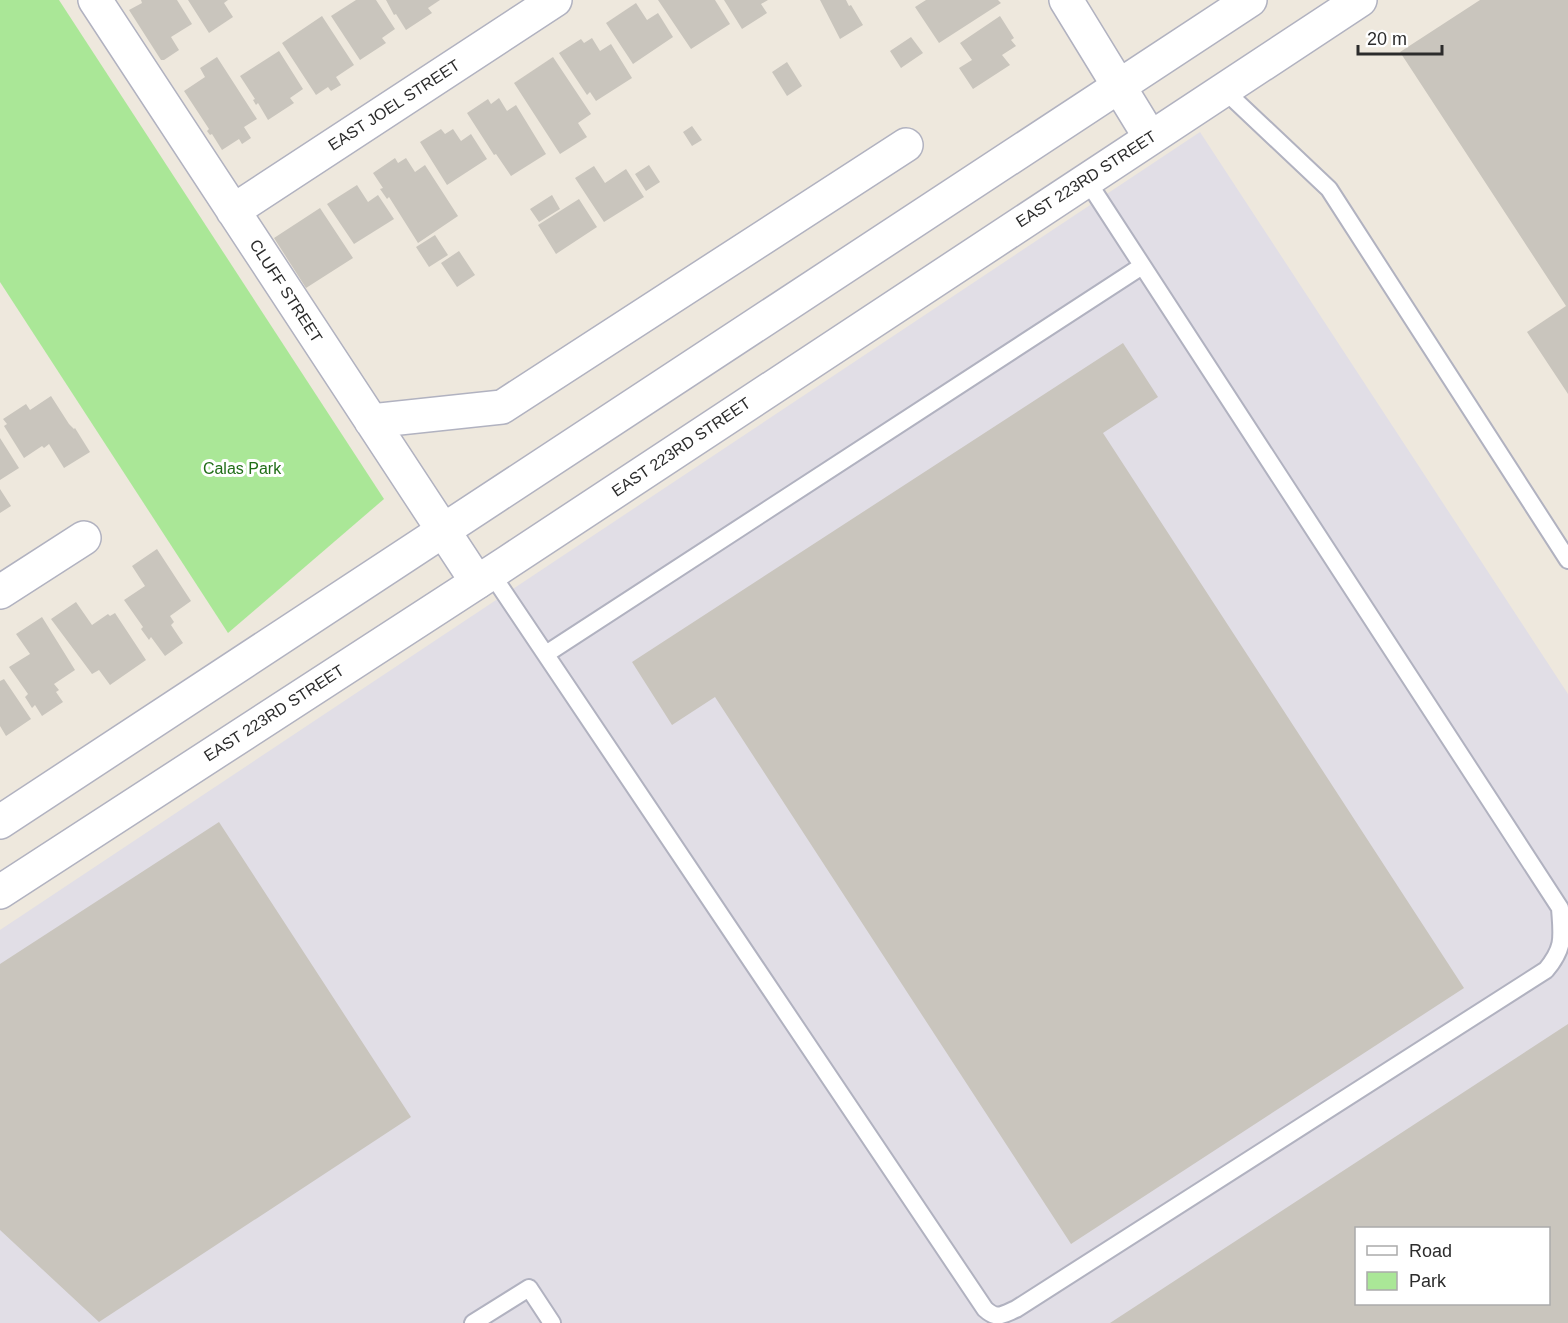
<svg xmlns="http://www.w3.org/2000/svg" width="1568" height="1323" font-family="Arial,sans-serif">
	<rect width="100%" height="100%" fill="#eee8dd"/>
	<path fill="#e1dee6" fill-rule="evenodd" d="M 1200,132 L 1568,694 L 1568,1323 L 0,1323 L 0,930 ZM 1356,1228 L 1548,1228 L 1548,1304 L 1356,1304 Z"/>
	<path fill="#aae797" d="M 0,0 L 59,0 L 384,499 L 228,633 L 0,282 Z"/>
	<path fill="#c9c5bd" fill-rule="evenodd" d="M 141,0 L 177,0 L 192,24 L 171,37 L 179,50 L 164,60 L 161,60 L 129,10 L 142,3 Z
		M 188,0 L 228,0 L 224,3 L 233,17 L 209,33 Z
		M 356,0 L 376,0 L 395,29 L 382,38 L 386,43 L 360,60 L 331,16 Z
		M 386,0 L 440,0 L 428,8 L 432,13 L 406,30 L 396,14 L 394,15 Z
		M 658,0 L 715,0 L 730,24 L 691,49 Z
		M 724,0 L 768,0 L 761,4 L 767,13 L 742,29 Z
		M 820,0 L 846,0 L 849,6 L 851,5 L 863,25 L 840,39 Z
		M 926,0 L 998,0 L 1001,3 L 939,43 L 915,7 Z
		M 1480,0 L 1568,0 L 1568,394 L 1527,332 L 1566,306 L 1400,52 Z
		M 636,3 L 647,20 L 658,13 L 673,37 L 633,64 L 606,23 Z
		M 322,16 L 354,65 L 336,77 L 341,85 L 331,91 L 328,87 L 316,95 L 282,43 Z
		M 1000,16 L 1014,38 L 1011,40 L 1016,46 L 1002,55 L 1010,65 L 973,89 L 959,68 L 972,60 L 960,43 Z
		M 911,37 L 923,53 L 901,68 L 890,51 Z
		M 592,38 L 600,51 L 611,44 L 632,78 L 596,101 L 590,92 L 587,95 L 559,53 L 581,39 L 584,43 Z
		M 279,51 L 303,89 L 290,98 L 294,103 L 268,120 L 258,103 L 256,105 L 253,100 L 255,99 L 240,76 Z
		M 217,57 L 257,119 L 244,127 L 251,138 L 242,144 L 239,139 L 222,150 L 212,134 L 210,135 L 207,131 L 209,129 L 184,91 L 205,77 L 200,68 Z
		M 553,57 L 591,114 L 578,123 L 587,137 L 560,154 L 514,83 Z
		M 787,62 L 802,86 L 787,96 L 772,72 Z
		M 499,98 L 507,111 L 516,105 L 546,154 L 511,176 L 496,154 L 494,155 L 467,113 L 488,99 L 491,104 Z
		M 692,126 L 702,140 L 692,146 L 683,132 Z
		M 441,129 L 445,134 L 453,129 L 461,141 L 471,134 L 487,159 L 447,185 L 420,142 Z
		M 395,158 L 398,163 L 406,158 L 415,172 L 425,165 L 458,216 L 418,243 L 389,197 L 387,199 L 380,189 L 383,188 L 373,173 Z
		M 649,165 L 660,182 L 646,191 L 635,174 Z
		M 594,166 L 605,183 L 626,169 L 644,197 L 604,222 L 575,178 Z
		M 357,185 L 368,202 L 378,195 L 394,219 L 354,244 L 327,204 Z
		M 552,195 L 560,209 L 539,222 L 530,209 Z
		M 579,199 L 597,227 L 556,254 L 538,225 Z
		M 320,208 L 353,258 L 306,288 L 274,238 Z
		M 435,235 L 448,255 L 429,267 L 416,247 Z
		M 459,251 L 475,275 L 457,287 L 441,263 Z
		M 1123,343 L 1158,397 L 1103,433 L 1464,988 L 1071,1244 L 715,697 L 672,725 L 632,662 Z
		M 51,396 L 69,424 L 74,429 L 75,428 L 90,452 L 64,468 L 49,444 L 44,448 L 42,446 L 24,458 L 4,426 L 7,424 L 3,419 L 26,404 L 30,410 Z
		M 0,438 L 19,468 L 0,480 Z
		M 0,489 L 11,506 L 0,513 Z
		M 157,549 L 191,601 L 170,616 L 174,622 L 171,625 L 183,643 L 165,656 L 151,637 L 149,640 L 141,629 L 143,627 L 124,600 L 145,586 L 132,566 Z
		M 76,602 L 92,625 L 108,614 L 110,616 L 115,613 L 146,660 L 110,685 L 99,670 L 92,674 L 51,619 Z
		M 42,617 L 75,670 L 54,684 L 59,690 L 56,692 L 63,702 L 42,716 L 35,705 L 32,708 L 25,697 L 28,694 L 9,667 L 30,654 L 16,634 Z
		M 4,679 L 31,719 L 6,736 L 0,726 L 0,681 Z
		M 219,822 L 411,1117 L 99,1322 L 0,1230 L 0,964 Z
		M 1568,1024 L 1568,1323 L 1110,1323 ZM 1356,1228 L 1548,1228 L 1548,1304 L 1356,1304 Z"/>
	<g fill="none" stroke-linecap="round" stroke-linejoin="round">
		<g stroke="#b1b2c0" stroke-width="20">
			<path id="service" d="M 1223,89 L 1329,189 L 1568,560
				M 491,573 L 985,1309 C 997,1320 1002,1315 1016,1309 L 1546,970 C 1565,947 1562,937 1560,908 L 1086,179
				M 546,654 L 1142,266
				M 473,1323 L 529,1288 L 552,1323"/>
		</g>
		<g stroke="#b1b2c0" stroke-width="36">
			<path id="minor" d="M 95,0 L 477,582
				M 1066,0 L 1150,137
				M 233,211 L 555,0
				M 371,421 L 502,407 L 906,145
				M 0,592 L 84,538"/>
		</g>
		<g stroke="#b1b2c0" stroke-width="36">
			<path id="secondary" d="M 0,822 L 1250,0
				M 0,892 L 508,562 L 1360,0"/>
		</g>
		<use href="#service" stroke="#fff" stroke-width="16"/>
		<use href="#minor" stroke="#fff" stroke-width="33"/>
		<use href="#secondary" stroke="#fff" stroke-width="33"/>
	</g>
	<g text-anchor="middle" dominant-baseline="central" stroke-width="6" stroke-linejoin="round" paint-order="stroke">
		<g font-size="16" fill="#2c2c2c" stroke="#fff">
			<text transform="translate(394 105) rotate(-33)">EAST JOEL STREET</text>
			<text transform="translate(1086 179) rotate(-33)">EAST 223RD STREET</text>
			<text transform="translate(286 291) rotate(57)">CLUFF STREET</text>
			<text transform="translate(681 447) rotate(-34)">EAST 223RD STREET</text>
			<text transform="translate(274 713) rotate(-33)">EAST 223RD STREET</text>
		</g>
		<g font-size="16" fill="#206d17" stroke="#fff">
			<text x="242" y="468">Calas Park</text>
		</g>
	</g>
	<rect x="1355" y="1227" width="195" height="78" fill="#ffffff" stroke="#ababab" stroke-width="1.5"/>
	<rect x="1367" y="1246" width="30" height="9" fill="#ffffff" stroke="#ababab" stroke-width="1.5"/>
	<text x="1409" y="1257" font-size="18" fill="#2c2c2c">Road</text>
	<rect x="1367" y="1272" width="30" height="18" fill="#aae797" stroke="#ababab" stroke-width="1.5"/>
	<text x="1409" y="1287" font-size="18" fill="#2c2c2c">Park</text>
	<path d="M1358 45v9h84v-9" fill="none" stroke="#2c2c2c" stroke-width="3"/>
	<text x="1367" y="45" font-size="18" fill="#2c2c2c" stroke="#ffffff" stroke-width="4.5" paint-order="stroke">20 m</text>
</svg>
